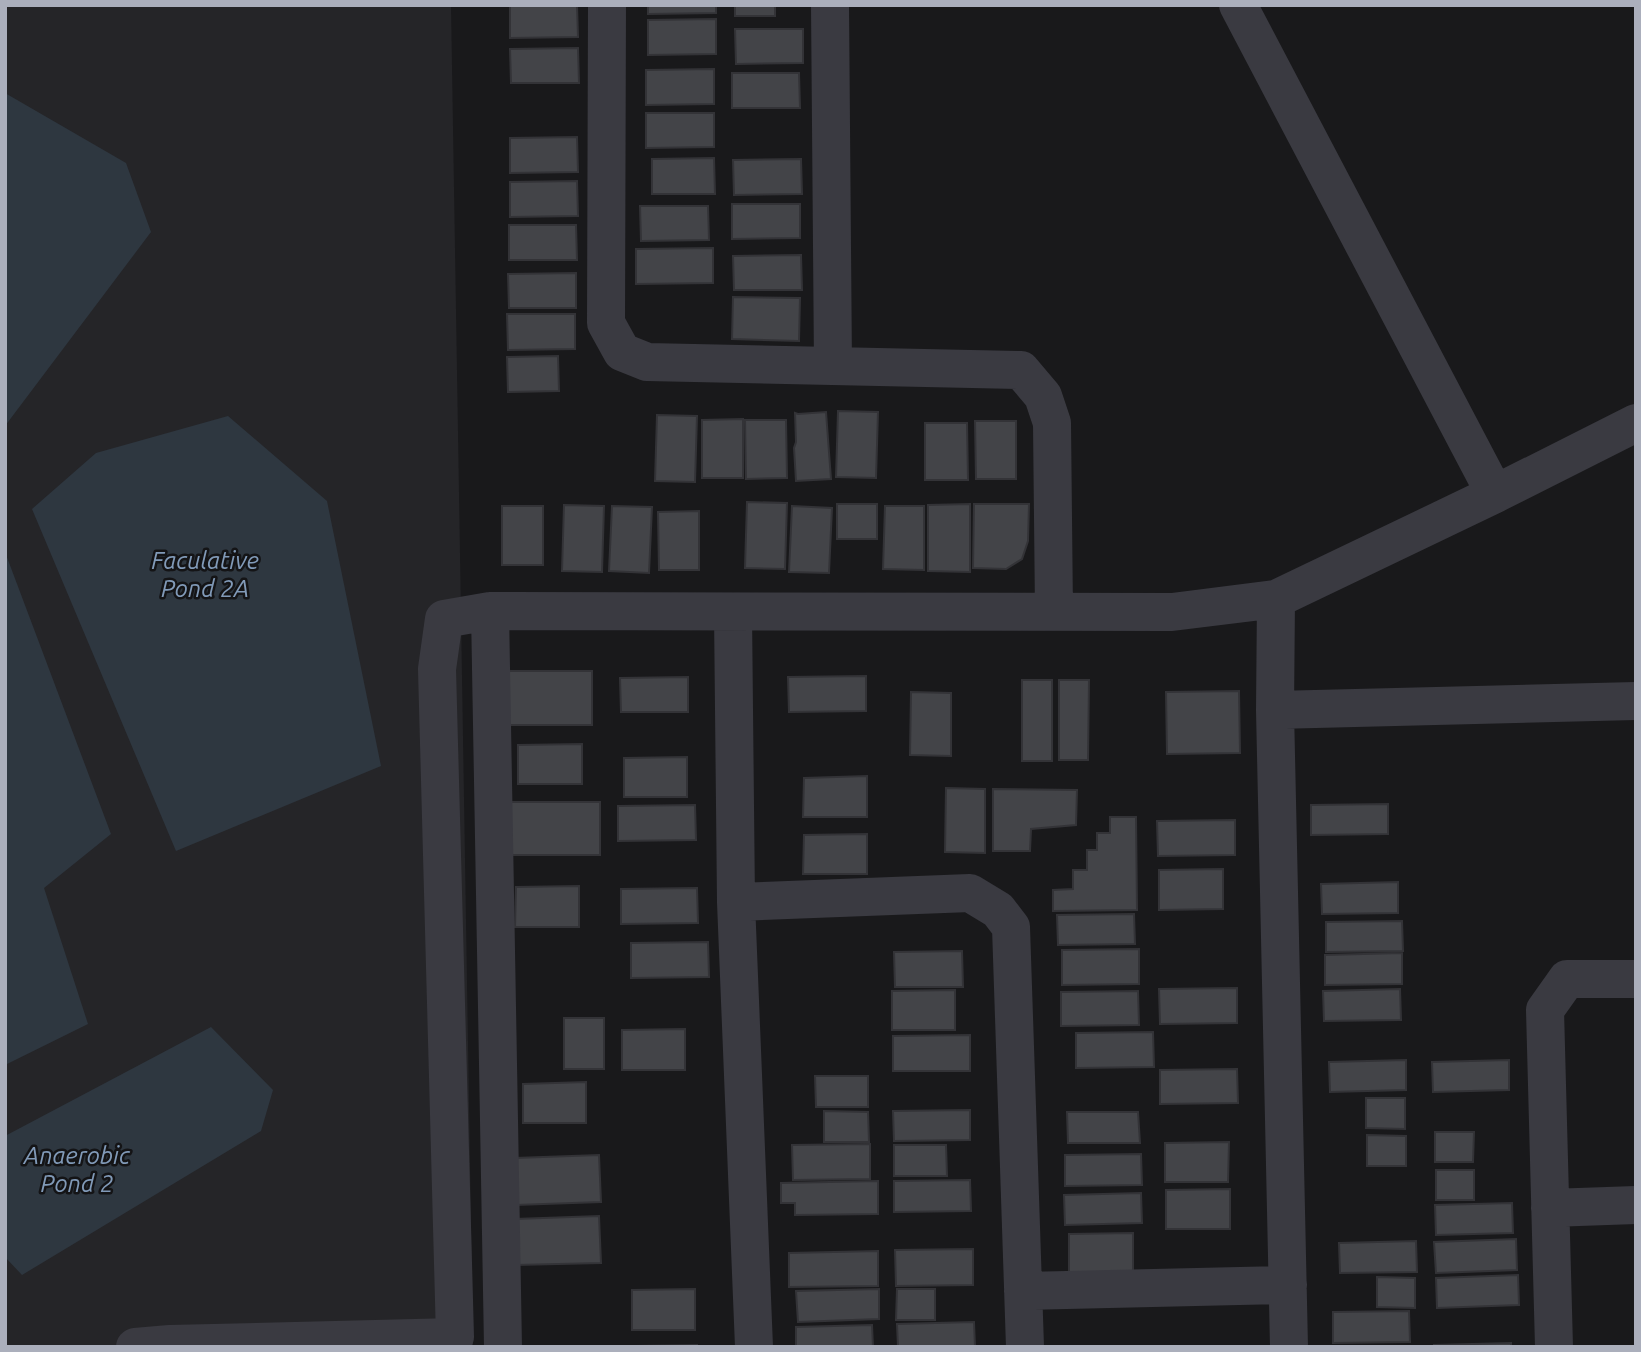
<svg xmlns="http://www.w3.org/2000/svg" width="1641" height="1352" font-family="Ubuntu,sans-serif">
	<rect width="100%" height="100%" fill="#19191b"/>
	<path fill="#252528" d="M 5,5 L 451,5 L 473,1347 L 5,1347 Z"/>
	<path fill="#2e3740" d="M 5,93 L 126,163 L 151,232 L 5,426 Z
		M 228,416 L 327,501 L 381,766 L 176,851 L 32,509 L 96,453 Z
		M 5,552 L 111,834 L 44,888 L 88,1024 L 5,1065 Z
		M 211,1027 L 273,1090 L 261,1131 L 22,1275 L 5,1257 L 5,1136 Z"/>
	<path fill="#434448" stroke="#333337" stroke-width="2" d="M 510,5 L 577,5 L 578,37 L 510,38 Z
		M 648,5 L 716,5 L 716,13 L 648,14 Z
		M 735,5 L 775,5 L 775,16 L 735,16 Z
		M 716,19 L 716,54 L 648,55 L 648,20 Z
		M 735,29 L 803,29 L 803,63 L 736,64 Z
		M 578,48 L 579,83 L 511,83 L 510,49 Z
		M 714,69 L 714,104 L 646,105 L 646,70 Z
		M 732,73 L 799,73 L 800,108 L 732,108 Z
		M 646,113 L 714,113 L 714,147 L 646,148 Z
		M 577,137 L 578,172 L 510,173 L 510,138 Z
		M 714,158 L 715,194 L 652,194 L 652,159 Z
		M 801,159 L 802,194 L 734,195 L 733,160 Z
		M 577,181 L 578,216 L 510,217 L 510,182 Z
		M 732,204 L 800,204 L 800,238 L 732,239 Z
		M 640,206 L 708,206 L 709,240 L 641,241 Z
		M 509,225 L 576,225 L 577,260 L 509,260 Z
		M 713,248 L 713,283 L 636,284 L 636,249 Z
		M 801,255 L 802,290 L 734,290 L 733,256 Z
		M 576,273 L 576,308 L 509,308 L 508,274 Z
		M 733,297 L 800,298 L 799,341 L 732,339 Z
		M 507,314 L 575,314 L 575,349 L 508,350 Z
		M 558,356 L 559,391 L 508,392 L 507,357 Z
		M 838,411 L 878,412 L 876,478 L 836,477 Z
		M 826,412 L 831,479 L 796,481 L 794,448 L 796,442 L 795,413 L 798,414 Z
		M 657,415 L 697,416 L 695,482 L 655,481 Z
		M 743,419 L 743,478 L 702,478 L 702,420 Z
		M 745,420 L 786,420 L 787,478 L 746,479 Z
		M 975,421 L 1016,421 L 1016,479 L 976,479 Z
		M 925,423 L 967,423 L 968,480 L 925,480 Z
		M 747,502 L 787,503 L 785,569 L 745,568 Z
		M 837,504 L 877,504 L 877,539 L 837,539 Z
		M 970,504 L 970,572 L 928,571 L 928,505 Z
		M 974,504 L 1029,504 L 1028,541 L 1022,559 L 1006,569 L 973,568 Z
		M 564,505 L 604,506 L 602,572 L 562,571 Z
		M 502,506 L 543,506 L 543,565 L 502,565 Z
		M 612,506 L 652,507 L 649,573 L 609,571 Z
		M 792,506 L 832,508 L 829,573 L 789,572 Z
		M 885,506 L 924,506 L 924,570 L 883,569 Z
		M 699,511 L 699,570 L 659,570 L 658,512 Z
		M 501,671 L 592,671 L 592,725 L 501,725 Z
		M 866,676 L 866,711 L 789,712 L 788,677 Z
		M 688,677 L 688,712 L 621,712 L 620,678 Z
		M 1022,680 L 1052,680 L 1052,761 L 1022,761 Z
		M 1059,680 L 1089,680 L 1088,760 L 1059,760 Z
		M 1239,691 L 1240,753 L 1167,754 L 1166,692 Z
		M 911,692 L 951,693 L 951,756 L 910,755 Z
		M 582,744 L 582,784 L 518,784 L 518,745 Z
		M 687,757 L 687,797 L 624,797 L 624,758 Z
		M 867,776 L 867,817 L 803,817 L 804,778 Z
		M 946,788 L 985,789 L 985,853 L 945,852 Z
		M 993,789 L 1077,790 L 1076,825 L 1031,829 L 1030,851 L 993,851 Z
		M 508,802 L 600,802 L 600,855 L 509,855 Z
		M 1388,804 L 1388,834 L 1311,835 L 1311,805 Z
		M 695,805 L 696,840 L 618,841 L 618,806 Z
		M 1110,817 L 1136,817 L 1137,910 L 1053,911 L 1053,890 L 1073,889 L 1073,870 L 1087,870 L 1087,850 L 1097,850 L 1097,833 L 1110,833 Z
		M 1235,820 L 1235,855 L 1158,856 L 1157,821 Z
		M 867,834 L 867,874 L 803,874 L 804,835 Z
		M 1223,869 L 1223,909 L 1159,910 L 1159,870 Z
		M 1398,882 L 1398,913 L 1322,914 L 1321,884 Z
		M 579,886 L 579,927 L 515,927 L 516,887 Z
		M 697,888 L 698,923 L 621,924 L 621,889 Z
		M 1134,914 L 1135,944 L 1058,945 L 1057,915 Z
		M 1402,921 L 1403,951 L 1326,952 L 1326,922 Z
		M 708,942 L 709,977 L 631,978 L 631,943 Z
		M 1139,949 L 1139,984 L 1062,985 L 1062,950 Z
		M 962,951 L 963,987 L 895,987 L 894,952 Z
		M 1402,953 L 1402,984 L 1325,985 L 1325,955 Z
		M 1237,988 L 1237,1023 L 1160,1024 L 1159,989 Z
		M 1400,989 L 1401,1020 L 1324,1021 L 1323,991 Z
		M 955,990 L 955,1030 L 892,1030 L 892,991 Z
		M 1138,991 L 1139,1025 L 1061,1026 L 1061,992 Z
		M 564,1018 L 604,1018 L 604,1069 L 564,1069 Z
		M 685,1029 L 685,1070 L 622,1070 L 622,1030 Z
		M 1153,1032 L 1154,1067 L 1076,1068 L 1076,1033 Z
		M 970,1035 L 970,1071 L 893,1071 L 893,1036 Z
		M 1406,1060 L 1406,1090 L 1330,1092 L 1329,1062 Z
		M 1509,1060 L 1509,1090 L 1433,1092 L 1432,1062 Z
		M 1237,1069 L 1238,1103 L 1160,1104 L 1160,1070 Z
		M 815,1076 L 868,1076 L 868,1107 L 816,1107 Z
		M 586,1082 L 586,1123 L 523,1123 L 523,1084 Z
		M 1366,1098 L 1405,1098 L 1405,1129 L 1366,1128 Z
		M 970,1110 L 970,1140 L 894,1141 L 893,1111 Z
		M 824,1111 L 868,1112 L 869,1142 L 824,1142 Z
		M 1067,1112 L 1138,1112 L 1140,1143 L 1068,1143 Z
		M 1435,1132 L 1474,1132 L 1473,1162 L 1435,1162 Z
		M 1367,1135 L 1406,1136 L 1406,1166 L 1367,1166 Z
		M 1229,1142 L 1228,1182 L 1165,1182 L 1165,1143 Z
		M 870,1144 L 870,1179 L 793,1180 L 792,1145 Z
		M 894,1145 L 946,1145 L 947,1176 L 894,1176 Z
		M 1141,1154 L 1142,1185 L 1065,1186 L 1065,1155 Z
		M 599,1155 L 601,1202 L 516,1205 L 515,1158 Z
		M 1436,1170 L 1474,1170 L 1474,1200 L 1436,1200 Z
		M 970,1180 L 971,1211 L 894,1212 L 894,1181 Z
		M 878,1181 L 878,1214 L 795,1215 L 795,1203 L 781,1203 L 781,1183 Z
		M 1230,1189 L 1230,1229 L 1166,1229 L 1166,1190 Z
		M 1141,1193 L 1142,1223 L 1065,1225 L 1064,1195 Z
		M 1512,1203 L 1513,1233 L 1436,1235 L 1435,1205 Z
		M 599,1216 L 601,1263 L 516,1265 L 515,1219 Z
		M 1133,1233 L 1133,1274 L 1069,1274 L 1069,1234 Z
		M 1516,1239 L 1517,1270 L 1436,1273 L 1434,1242 Z
		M 1416,1241 L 1417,1272 L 1340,1273 L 1339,1243 Z
		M 973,1249 L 973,1285 L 896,1286 L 895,1250 Z
		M 878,1251 L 878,1286 L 789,1287 L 789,1253 Z
		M 1518,1275 L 1519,1305 L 1437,1308 L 1436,1278 Z
		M 1377,1277 L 1415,1278 L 1415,1308 L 1377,1307 Z
		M 695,1289 L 695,1330 L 632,1330 L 632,1290 Z
		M 879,1289 L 879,1319 L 798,1322 L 796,1291 Z
		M 897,1289 L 935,1289 L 935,1320 L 896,1320 Z
		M 1409,1311 L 1410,1342 L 1333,1343 L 1333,1312 Z
		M 974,1322 L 975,1347 L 898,1347 L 897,1324 Z
		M 872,1325 L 873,1347 L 796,1347 L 796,1327 Z
		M 1511,1343 L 1511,1347 L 1434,1347 L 1434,1345 Z
		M 697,1345 L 697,1347 L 634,1347 L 634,1346 Z"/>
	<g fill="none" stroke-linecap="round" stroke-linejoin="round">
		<path stroke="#3a3a41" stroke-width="38" d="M 607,5 L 606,323 L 622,352 L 647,362 L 1021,370 L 1043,396 L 1052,423 L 1054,612
			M 830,5 L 833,366
			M 1238,5 L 1495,494
			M 1276,599 L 1275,710 L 1289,1347
			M 490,611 L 503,1347
			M 733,612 L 736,902 L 754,1347
			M 1275,710 L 1636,701
			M 736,902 L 970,893 L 998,910 L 1011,927 L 1025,1347
			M 1550,1208 L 1636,1205
			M 1023,1291 L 1288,1285
			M 135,1347 L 170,1344 L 455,1337 L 437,669 L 444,619 L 490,611 L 1172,612 L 1276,599 L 1495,494 L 1636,423
			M 1554,1347 L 1545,1010 L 1567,979 L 1636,979"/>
	</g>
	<g text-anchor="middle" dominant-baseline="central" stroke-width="5" stroke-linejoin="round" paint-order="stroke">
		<g font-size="24" font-style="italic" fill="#819ab8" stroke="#141416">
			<text x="205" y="560">Faculative<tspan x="205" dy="28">Pond 2A</tspan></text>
			<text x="77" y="1155">Anaerobic<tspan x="77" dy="28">Pond 2</tspan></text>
		</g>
	</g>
	<rect width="1641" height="1352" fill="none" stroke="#abafbc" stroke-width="14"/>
</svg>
